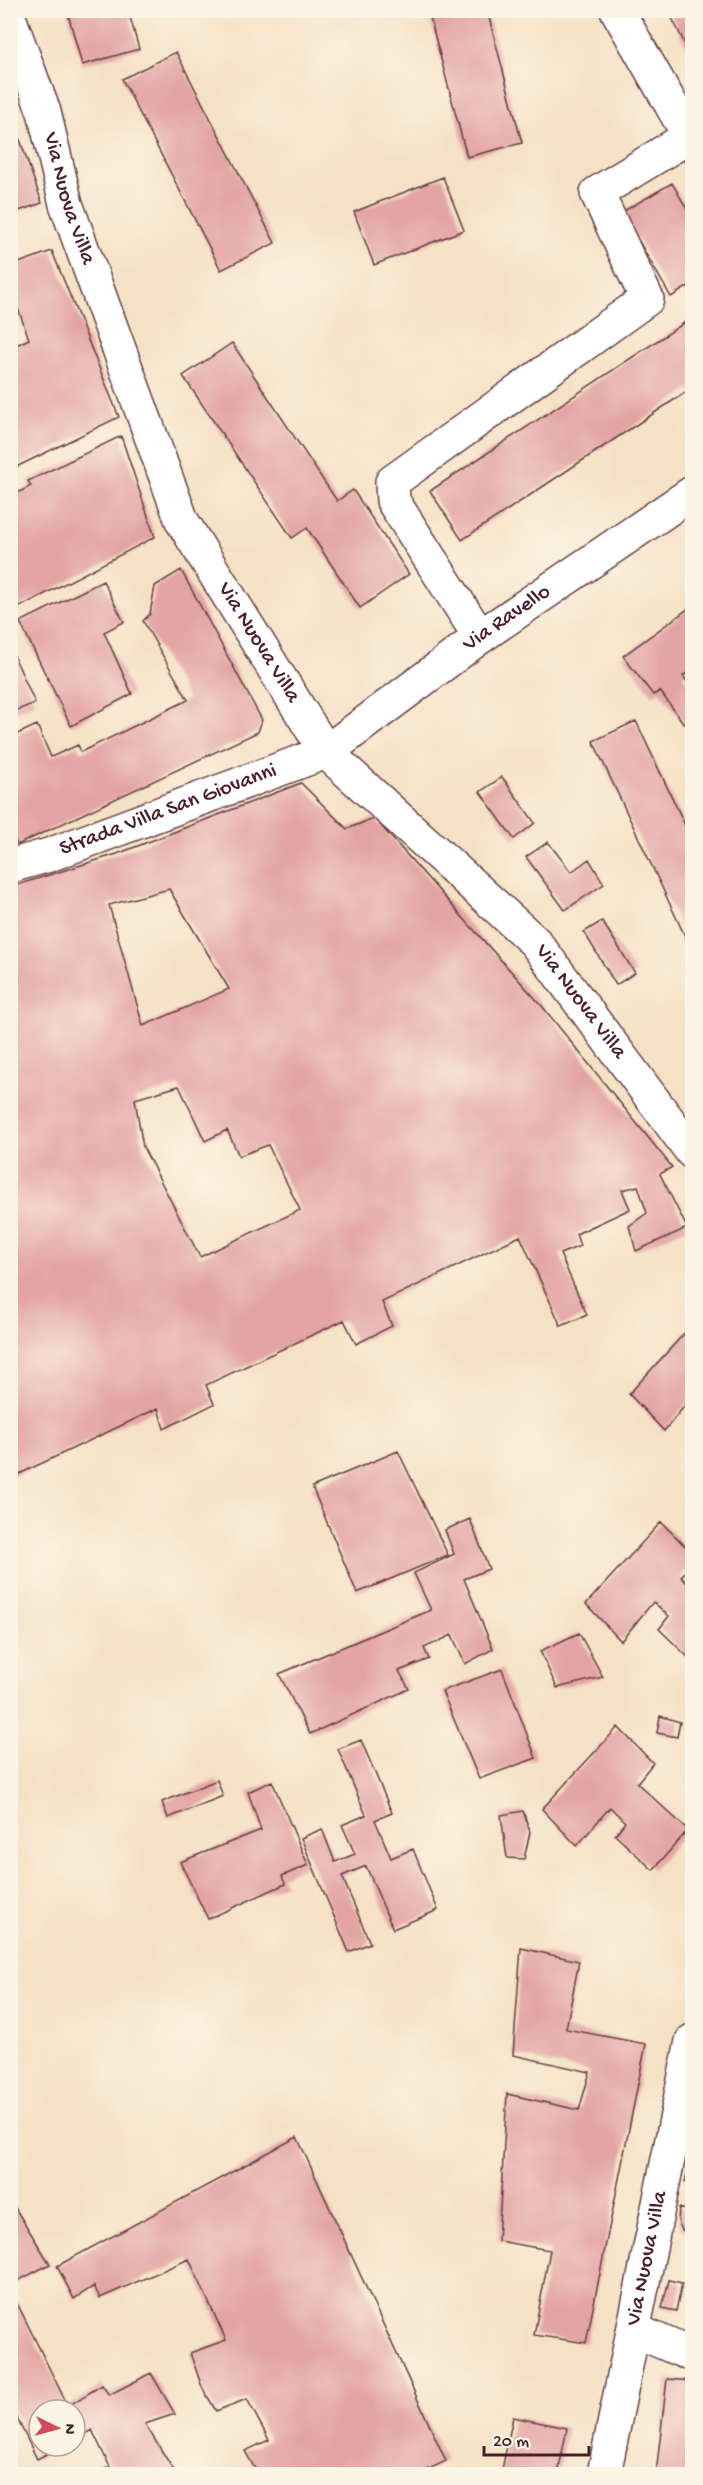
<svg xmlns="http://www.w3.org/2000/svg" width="703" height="2485" font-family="'Gochi Hand',sans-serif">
	<rect width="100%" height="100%" fill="#fcf5e5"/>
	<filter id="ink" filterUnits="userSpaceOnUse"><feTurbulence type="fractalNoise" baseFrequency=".0167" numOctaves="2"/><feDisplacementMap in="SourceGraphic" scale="12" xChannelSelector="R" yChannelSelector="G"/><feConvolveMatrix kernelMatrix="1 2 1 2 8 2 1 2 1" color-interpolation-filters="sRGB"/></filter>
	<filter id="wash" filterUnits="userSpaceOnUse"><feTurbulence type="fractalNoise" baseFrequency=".008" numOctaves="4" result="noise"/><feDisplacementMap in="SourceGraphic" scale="24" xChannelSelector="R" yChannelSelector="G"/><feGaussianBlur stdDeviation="1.35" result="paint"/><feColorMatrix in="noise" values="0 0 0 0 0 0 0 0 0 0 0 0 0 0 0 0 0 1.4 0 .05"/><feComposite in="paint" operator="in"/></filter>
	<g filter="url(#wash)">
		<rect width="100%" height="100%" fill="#f5e1c5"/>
		<g id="blocks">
			<path fill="#e3a5a4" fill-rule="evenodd" d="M 67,10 L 128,10 L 139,49 L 82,65 Z
				M 428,10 L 487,10 L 522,143 L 467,157 Z
				M 668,10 L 692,10 L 692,58 Z
				M 176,52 L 275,243 L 221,270 L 122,79 Z
				M 10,111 L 42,203 L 10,214 Z
				M 443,177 L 464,230 L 374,265 L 354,212 Z
				M 672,183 L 692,218 L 692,284 L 671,297 L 622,212 Z
				M 52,251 L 119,417 L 10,470 L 10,348 L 29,339 L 10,286 L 10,266 Z
				M 687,321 L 692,329 L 692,388 L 462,540 L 430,491 Z
				M 232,343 L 337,501 L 353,490 L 409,574 L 360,608 L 307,528 L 292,538 L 183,376 Z
				M 121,436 L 155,537 L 10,612 L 10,497 L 31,486 L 28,481 Z
				M 181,570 L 262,720 L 258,732 L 17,845 L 10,826 L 10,732 L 13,736 L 37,725 L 51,757 L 78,745 L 81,752 L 188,700 L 143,621 L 150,614 L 155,586 Z
				M 103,581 L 124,622 L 104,632 L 132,694 L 71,726 L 20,622 Z
				M 692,606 L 692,669 L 683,676 L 692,688 L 692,718 L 684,724 L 660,691 L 653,695 L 623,656 Z
				M 10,647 L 35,703 L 10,713 Z
				M 636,721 L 692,840 L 692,951 L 593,741 Z
				M 502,777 L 535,823 L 514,839 L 480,792 Z
				M 301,783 L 347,829 L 374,818 L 542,1006 L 672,1167 L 660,1174 L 687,1228 L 636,1251 L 629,1226 L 647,1213 L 638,1186 L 622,1190 L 630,1209 L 576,1234 L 580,1246 L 560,1254 L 587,1315 L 561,1326 L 520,1236 L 382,1302 L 392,1326 L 356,1344 L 344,1320 L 206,1385 L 214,1404 L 164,1429 L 158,1408 L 13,1477 L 10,1472 L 10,887 L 117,854 ZM 169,889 L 229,989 L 143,1026 L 109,905 ZM 179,1086 L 205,1141 L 227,1130 L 239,1156 L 268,1145 L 300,1210 L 200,1257 L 143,1147 L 135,1099 Z
				M 548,842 L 571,872 L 589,859 L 604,884 L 565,910 L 526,857 Z
				M 602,921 L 635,973 L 616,985 L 584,932 Z
				M 692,1325 L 692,1397 L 664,1431 L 629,1394 Z
				M 398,1451 L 448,1555 L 357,1593 L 312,1487 Z
				M 470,1519 L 489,1569 L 464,1579 L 493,1649 L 465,1664 L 452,1635 L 424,1648 L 429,1659 L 399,1671 L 409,1689 L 310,1734 L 279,1674 L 431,1610 L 414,1573 L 454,1554 L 445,1530 Z
				M 661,1522 L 692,1553 L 692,1562 L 681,1577 L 692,1588 L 692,1661 L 659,1629 L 669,1616 L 653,1602 L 621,1641 L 586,1604 Z
				M 579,1633 L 603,1677 L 557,1688 L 540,1651 Z
				M 502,1669 L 536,1758 L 479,1779 L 442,1691 Z
				M 660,1716 L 680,1722 L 677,1737 L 657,1733 Z
				M 618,1727 L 653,1763 L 637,1783 L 688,1830 L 653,1870 L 615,1835 L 625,1822 L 610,1807 L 577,1846 L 542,1809 Z
				M 361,1740 L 392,1813 L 375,1820 L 391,1858 L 413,1849 L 438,1910 L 393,1929 L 366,1866 L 342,1876 L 370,1943 L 349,1952 L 301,1838 L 322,1829 L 335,1862 L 355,1854 L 342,1825 L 366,1815 L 338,1749 Z
				M 217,1780 L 223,1796 L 168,1818 L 162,1802 Z
				M 272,1781 L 308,1865 L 282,1876 L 285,1884 L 208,1919 L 180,1862 L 261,1830 L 248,1792 Z
				M 523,1811 L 530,1832 L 524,1859 L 507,1858 L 501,1815 Z
				M 521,1948 L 579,1961 L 566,2029 L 646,2044 L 586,2343 L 534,2335 L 550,2250 L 498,2241 L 507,2094 L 579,2110 L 590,2072 L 513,2055 Z
				M 297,2137 L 446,2461 L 419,2474 L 258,2474 L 245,2451 L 269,2440 L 247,2399 L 216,2411 L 202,2387 L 190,2353 L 226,2340 L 189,2259 L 100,2298 L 94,2286 L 74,2299 L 57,2266 Z
				M 689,2166 L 692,2167 L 692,2184 L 685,2182 Z
				M 10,2200 L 50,2264 L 10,2285 Z
				M 679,2208 L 692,2212 L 692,2233 L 682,2230 L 678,2221 Z
				M 669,2280 L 682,2283 L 676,2311 L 662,2308 Z
				M 10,2289 L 68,2406 L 102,2385 L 109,2395 L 151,2373 L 175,2414 L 145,2424 L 176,2474 L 93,2474 L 110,2467 L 92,2430 L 75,2439 L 75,2410 L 39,2410 L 39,2446 L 62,2446 L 37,2459 L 10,2404 Z
				M 667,2379 L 692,2381 L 692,2474 L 656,2474 Z
				M 513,2417 L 567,2428 L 558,2474 L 501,2474 Z"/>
		</g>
	</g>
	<g filter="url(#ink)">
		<use href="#blocks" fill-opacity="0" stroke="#643c42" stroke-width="1.5"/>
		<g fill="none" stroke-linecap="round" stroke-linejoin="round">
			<g stroke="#643c42" stroke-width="36">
				<g id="minor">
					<path d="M 617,10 L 692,141"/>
					<path id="s1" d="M 10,20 L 44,112 L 66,204 L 182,521 L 326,752 L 535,942 L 692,1152"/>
					<path d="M 480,637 L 393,501 L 392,482 L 647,299 L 597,193 L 690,136"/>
					<path id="s2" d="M 10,866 L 49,855 L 326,752 L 480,637 L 692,493"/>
					<path d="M 634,2330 L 692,2355"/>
					<path id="s3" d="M 604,2474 L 692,2041"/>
				</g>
			</g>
			<use href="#minor" stroke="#fff" stroke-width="33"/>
		</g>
	</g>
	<g text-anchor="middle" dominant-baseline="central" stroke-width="4.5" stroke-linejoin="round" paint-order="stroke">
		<g font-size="22" fill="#4a1f2b" stroke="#fcf5e5">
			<text stroke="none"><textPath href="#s1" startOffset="188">Via Nuova Villa</textPath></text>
			<text stroke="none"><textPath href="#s2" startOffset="561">Via Ravello</textPath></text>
			<text stroke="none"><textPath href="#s1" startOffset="674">Via Nuova Villa</textPath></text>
			<text stroke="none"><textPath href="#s2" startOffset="168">Strada Villa San Giovanni</textPath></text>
			<text stroke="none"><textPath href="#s1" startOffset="1160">Via Nuova Villa</textPath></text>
			<text stroke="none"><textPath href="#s3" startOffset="220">Via Nuova Villa</textPath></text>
		</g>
	</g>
	<rect width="703" height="2485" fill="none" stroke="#fcf5e5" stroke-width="36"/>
	<g transform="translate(57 2428) rotate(95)"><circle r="28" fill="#fcf5e5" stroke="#b59f9b" stroke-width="1.5"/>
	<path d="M0-4.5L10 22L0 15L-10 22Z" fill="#d1495b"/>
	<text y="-9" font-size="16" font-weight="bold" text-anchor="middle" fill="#4a1f2b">N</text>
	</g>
	<path d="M484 2446v9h105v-9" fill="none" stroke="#4a1f2b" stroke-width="3"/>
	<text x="493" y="2446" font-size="18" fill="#4a1f2b" stroke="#fcf5e5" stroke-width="4.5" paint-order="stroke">20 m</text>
</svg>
